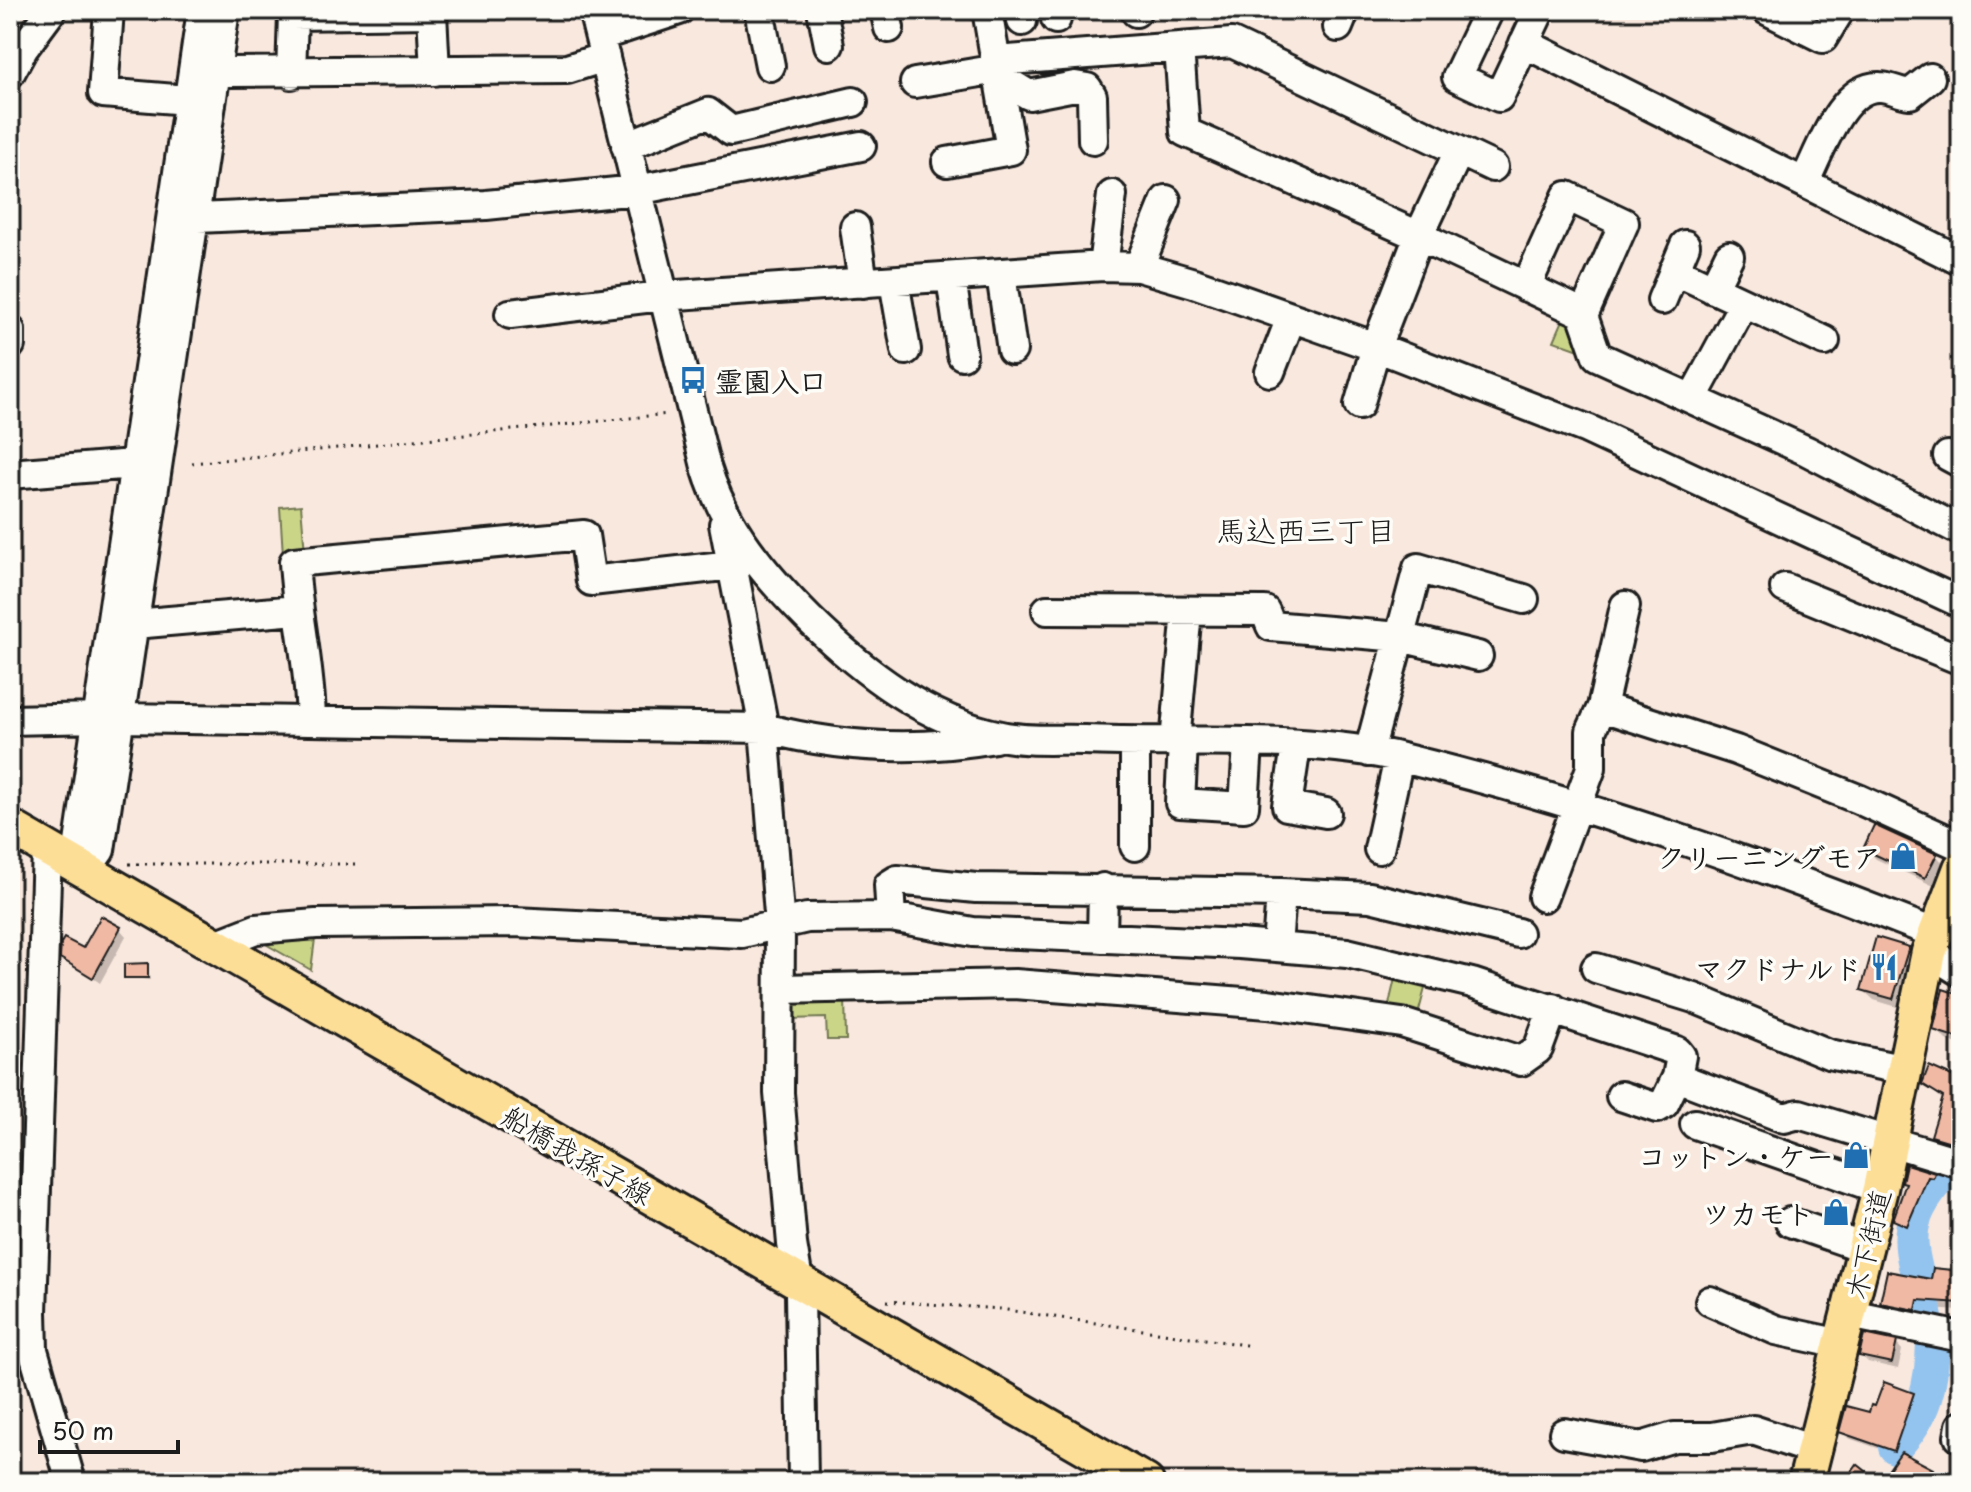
<svg xmlns="http://www.w3.org/2000/svg" width="1971" height="1492" font-family="'Playpen Sans','Klee One',sans-serif">
	<rect width="100%" height="100%" fill="#f9e8de"/>
	<filter id="ink" filterUnits="userSpaceOnUse"><feTurbulence type="fractalNoise" baseFrequency=".0125" numOctaves="2"/><feDisplacementMap in="SourceGraphic" scale="16" xChannelSelector="R" yChannelSelector="G"/><feConvolveMatrix kernelMatrix="1 2 1 2 8 2 1 2 1" color-interpolation-filters="sRGB"/></filter>
	<g filter="url(#ink)">
		<path fill="#cad588" stroke="#737852" stroke-width="2" d="M 1566,313 L 1582,351 L 1554,341 Z
			M 301,505 L 305,553 L 283,555 L 280,507 Z
			M 316,931 L 311,970 L 250,935 Z
			M 1397,970 L 1428,977 L 1416,1022 L 1387,1013 Z
			M 800,997 L 845,997 L 846,1040 L 827,1040 L 826,1018 L 788,1019 L 788,1008 Z"/>
		<path fill="#0003" d="M 1866,848 L 1936,855 L 1946,866 L 1936,887 L 1876,859 Z
			M 120,929 L 126,936 L 100,983 L 63,957 L 84,951 Z
			M 1961,935 L 1961,952 L 1956,947 Z
			M 1908,948 L 1919,959 L 1904,1009 L 1874,1000 L 1863,990 Z
			M 147,965 L 150,980 L 126,977 Z
			M 1961,997 L 1961,1045 L 1946,1040 L 1936,1029 Z
			M 1924,1083 L 1961,1086 L 1961,1153 L 1945,1148 L 1933,1135 L 1944,1101 Z
			M 1934,1175 L 1940,1184 L 1935,1182 L 1914,1231 L 1902,1226 L 1895,1219 L 1908,1185 L 1904,1181 Z
			M 1961,1273 L 1961,1311 L 1927,1309 L 1925,1319 L 1892,1312 L 1883,1302 Z
			M 1896,1343 L 1902,1350 L 1898,1369 L 1868,1362 L 1861,1355 Z
			M 1913,1395 L 1920,1402 L 1901,1454 L 1932,1470 L 1942,1480 L 1883,1482 L 1901,1456 L 1848,1438 L 1842,1431 Z"/>
		<g fill="none" stroke-linecap="round" stroke-linejoin="round">
			<path stroke="#93c4ef" stroke-width="34" d="M 1926,1319 C 1917,1252 1890,1231 1945,1173
				M 1895,1447 C 1925,1417 1932,1383 1933,1342"/>
		</g>
		<path fill="#f0b9a4" stroke="#1c1c1c" stroke-width="2" d="M 1874,825 L 1937,854 L 1925,878 L 1863,849 Z
			M 101,916 L 121,927 L 93,978 L 60,958 L 61,943 L 64,938 L 83,948 Z
			M 1876,937 L 1909,947 L 1893,999 L 1861,990 Z
			M 148,963 L 148,978 L 124,978 L 124,964 Z
			M 1943,989 L 1961,995 L 1961,1039 L 1933,1030 Z
			M 1929,1066 L 1961,1080 L 1961,1134 L 1958,1144 L 1931,1136 L 1943,1097 L 1922,1084 Z
			M 1906,1164 L 1935,1173 L 1933,1178 L 1928,1177 L 1907,1226 L 1893,1220 L 1906,1183 L 1902,1182 Z
			M 1933,1268 L 1961,1271 L 1961,1303 L 1918,1300 L 1916,1310 L 1880,1303 L 1887,1271 L 1931,1279 Z
			M 1864,1334 L 1897,1341 L 1892,1363 L 1859,1356 Z
			M 1884,1382 L 1914,1393 L 1894,1451 L 1839,1432 L 1846,1406 L 1869,1412 L 1871,1405 L 1875,1406 Z
			M 1901,1452 L 1933,1469 L 1926,1482 L 1844,1482 L 1857,1464 L 1880,1482 Z"/>
		<g fill="none" stroke-linecap="round" stroke-linejoin="round">
			<g stroke="#1c1c1c" stroke-width="34">
				<path id="minor" d="M 109,10 L 103,93 L 175,99
					M 593,10 L 706,467 C 724,527 765,575 809,619 C 863,672 926,721 1001,736 C 1028,742 1058,739 1084,740 C 1183,744 1307,735 1402,758 C 1584,802 1760,864 1934,933
					M 759,10 L 770,66
					M 822,10 L 829,45
					M 885,10 L 889,28
					M 1021,10 L 1022,21
					M 1056,10 L 1056,19
					M 1136,10 L 1136,12
					M 1489,10 L 1457,77 L 1499,97 L 1540,10
					M 1767,10 L 1823,38 L 1840,10
					M 1338,27 L 1345,10
					M 600,36 L 679,10
					M 1524,43 L 1961,261
					M 1179,47 L 1185,132 L 1419,236 L 1459,151
					M 996,61 L 1232,43 L 1493,167
					M 229,72 L 567,69 L 605,57
					M 10,73 L 23,49 L 52,10
					M 291,74 L 293,15 L 432,13 L 435,71
					M 1001,78 L 1029,95 L 1075,86 L 1087,88 L 1092,96 L 1093,140
					M 915,83 L 998,69
					M 626,146 L 708,113 L 731,131 L 853,102
					M 947,162 L 1011,150 L 987,10
					M 1805,181 C 1820,152 1841,85 1880,87 C 1890,87 1899,93 1910,94 L 1930,78
					M 175,219 L 486,205 L 637,190 L 861,146
					M 855,227 L 863,283
					M 1103,266 L 1112,195
					M 1139,267 L 1166,200
					M 1674,270 L 1825,341
					M 1001,274 L 1012,350
					M 951,277 L 962,355
					M 894,281 L 906,350
					M 1526,287 L 1567,196 L 1624,223 L 1583,316
					M 1713,289 L 1729,256
					M 1662,300 L 1685,245
					M 510,314 L 662,296 L 1103,266 L 1139,267 L 1194,283 L 1376,347 L 1587,429 L 1961,603
					M 10,330 L 10,345
					M 1270,372 L 1291,318
					M 1692,399 L 1743,305
					M 1359,405 L 1376,347 L 1419,236 L 1582,313 L 1597,356 L 1807,451 L 1961,531
					M 1948,456 L 1961,463
					M 10,474 L 121,465
					M 724,524 L 764,728 L 780,927 L 779,1093 L 792,1244 L 800,1293 L 803,1482
					M 1785,588 L 1961,660
					M 1047,610 L 1265,611 L 1271,626 L 1400,637 L 1478,656
					M 134,624 L 297,610
					M 1602,707 L 1736,750 L 1858,799 L 1961,846
					M 121,718 L 764,728 C 840,748 917,752 995,738
					M 10,720 L 97,718
					M 311,720 C 310,666 297,616 294,562 L 584,535 L 591,581 L 732,565
					M 1135,742 L 1135,846
					M 1175,742 L 1187,611
					M 1183,743 L 1180,803 L 1244,807 L 1248,744
					M 1296,746 L 1287,806 L 1326,813
					M 1369,752 L 1418,568 L 1524,599
					M 47,849 L 32,1312 L 33,1350 L 71,1482
					M 1379,849 L 1399,758
					M 85,871 L 100,850 L 225,10
					M 85,871 L 79,843 L 202,10
					M 1281,893 L 1370,897 L 1518,933
					M 1543,897 L 1591,768 L 1591,731 L 1602,707 L 1625,606
					M 891,917 L 889,885 L 897,880 L 976,888 L 1281,893 L 1277,947
					M 1102,938 L 1103,888
					M 215,945 L 256,929 L 316,924 L 514,922 L 742,933 L 807,918 L 891,917 L 973,932 L 1240,944 L 1347,953 L 1472,983 L 1677,1051 L 1681,1056 L 1677,1077 L 1784,1118 L 1799,1114 L 1961,1163
					M 1929,952 L 1961,972
					M 1596,968 L 1694,998 L 1829,1054 L 1905,1070
					M 780,989 L 1015,984 L 1268,1004 L 1402,1023 L 1521,1061 L 1538,1049 L 1553,1008
					M 1621,1096 L 1657,1108 L 1664,1104 L 1677,1077
					M 1695,1124 L 1880,1189
					M 1790,1222 L 1865,1248
					M 1710,1301 L 1776,1330 L 1841,1344
					M 1850,1314 L 1961,1337
					M 1564,1433 L 1641,1447 L 1674,1437 L 1712,1437 L 1753,1430 L 1813,1450
					M 1959,1437 L 1961,1426"/>
			</g>
			<g stroke="#1c1c1c" stroke-width="40">
				<path id="major" d="M 10,827 L 1146,1482
					M 1806,1482 L 1880,1189 L 1929,952 L 1961,868"/>
			</g>
			<path stroke="#1c1c1c" stroke-width="3" stroke-dasharray="2 6" stroke-linecap="butt" d="M 192,463 L 668,414
				M 129,864 L 360,864
				M 887,1301 L 1000,1309 L 1252,1346"/>
			<use href="#minor" stroke="#fdfcf7" stroke-width="28"/>
			<use href="#major" stroke="#fdde96" stroke-width="34"/>
		</g>
	</g>
	<defs>
		<g id="bus-bare" transform="scale(2.16)"><path d="M-5-6H5V4H4V6H2V4H-2V6H-4V4H-5ZM-3.5-4V0h7V-4ZM-3.5 1.2v1.5H-2V1.2ZM2 1.2v1.5H3.5V1.2Z" fill="#1f6fb2" stroke="#fdfcf7" stroke-width="2.5" paint-order="stroke"/></g>
		<g id="shop-bare" transform="scale(2.16)"><path d="M-5-2.5h2.3a2.7 3.5 0 0 1 5.4 0H5L5.5 6h-11ZM-1.5-2.5h3a1.5 2.3 0 0 0-3 0Z" fill="#1f6fb2" stroke="#fdfcf7" stroke-width="2.5" paint-order="stroke"/></g>
		<g id="restaurant-bare" transform="scale(2.16)"><path d="M-5-6h1v4h1v-4h1v4h1v-4h1v5L-1.5 .5V6h-2V.5L-5-1ZM5-6V6H3V1.5H1.5Q1.5-4 5-6Z" fill="#1f6fb2" stroke="#fdfcf7" stroke-width="2.5" paint-order="stroke"/></g>
	</defs>
	<g fill-rule="evenodd">
		<use href="#bus-bare" x="693" y="380"/>
		<use href="#shop-bare" x="1903" y="856"/>
		<use href="#restaurant-bare" x="1884" y="967"/>
		<use href="#shop-bare" x="1856" y="1155"/>
		<use href="#shop-bare" x="1836" y="1212"/>
	</g>
	<g text-anchor="middle" dominant-baseline="central" stroke-width="7" stroke-linejoin="round" paint-order="stroke">
		<g font-size="28" font-weight="bold" fill="#1c1c1c" stroke="#fdfcf7" text-anchor="end">
			<text x="715" y="380" text-anchor="start">霊園入口</text>
			<text x="1881" y="856">クリーニングモア</text>
			<text x="1862" y="967">マクドナルド</text>
			<text x="1834" y="1155">コットン・ケー</text>
			<text x="1814" y="1212">ツカモト</text>
		</g>
		<g font-size="28" fill="#1c1c1c" stroke="#fdfcf7">
			<text transform="translate(578 1154) rotate(30)">船橋我孫子線</text>
			<text transform="translate(1867 1244) rotate(-77)">木下街道</text>
		</g>
		<g font-size="30" fill="#1c1c1c" stroke="#fdfcf7">
			<text x="1306" y="529">馬込西三丁目</text>
		</g>
	</g>
	<rect width="1971" height="1492" fill="none" stroke="#fdfcf7" stroke-width="40"/>
	<rect x="20" y="20" width="1931" height="1452" fill="none" stroke="#1c1c1c" stroke-width="3" filter="url(#ink)"/>
	<path d="M40 1440v12h138v-12" fill="none" stroke="#1c1c1c" stroke-width="4"/>
	<text x="52" y="1440" font-size="24" fill="#1c1c1c" stroke="#fdfcf7" stroke-width="6" paint-order="stroke">50 m</text>
</svg>
